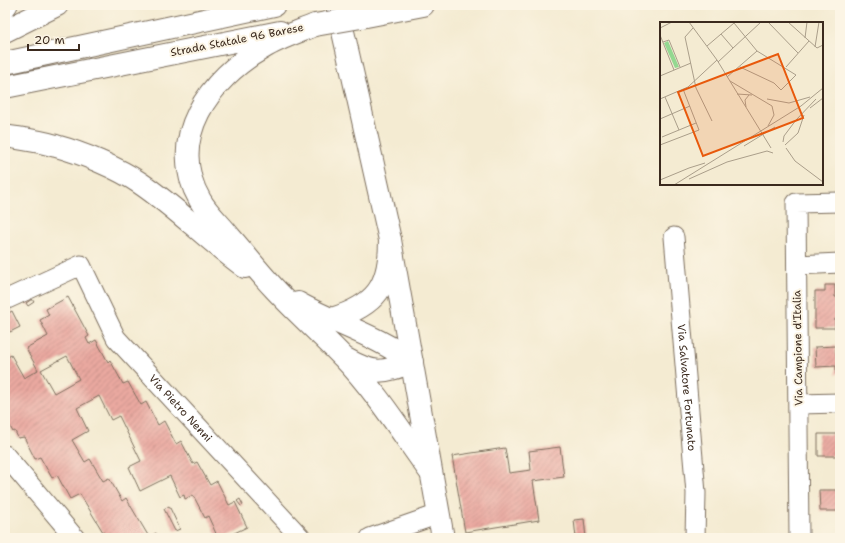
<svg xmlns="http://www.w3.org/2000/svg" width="845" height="543" font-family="'Shantell Sans',sans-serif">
	<defs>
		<pattern id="building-hatch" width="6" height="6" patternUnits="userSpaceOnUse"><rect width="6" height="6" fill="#eaa9a0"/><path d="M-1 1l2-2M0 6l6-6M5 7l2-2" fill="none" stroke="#bf8a82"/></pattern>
	</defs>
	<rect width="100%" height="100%" fill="#fcf5e5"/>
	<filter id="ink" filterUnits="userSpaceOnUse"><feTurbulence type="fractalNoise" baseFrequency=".025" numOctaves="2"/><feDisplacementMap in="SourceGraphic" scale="8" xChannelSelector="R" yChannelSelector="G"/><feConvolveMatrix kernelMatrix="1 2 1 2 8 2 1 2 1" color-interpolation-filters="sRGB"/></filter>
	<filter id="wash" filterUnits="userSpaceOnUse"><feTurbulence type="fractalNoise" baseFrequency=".012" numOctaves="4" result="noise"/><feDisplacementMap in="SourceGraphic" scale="16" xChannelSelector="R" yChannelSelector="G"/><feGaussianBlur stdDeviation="0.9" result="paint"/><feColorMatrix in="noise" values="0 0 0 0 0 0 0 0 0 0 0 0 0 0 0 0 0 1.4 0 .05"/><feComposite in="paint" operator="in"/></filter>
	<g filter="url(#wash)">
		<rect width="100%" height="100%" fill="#f4ebd2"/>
		<g id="blocks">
			<path fill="url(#building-hatch)" fill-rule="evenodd" d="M 825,285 L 835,285 L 835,297 L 840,297 L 840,319 L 835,319 L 835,328 L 815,328 L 815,291 L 825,291 Z
				M 68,297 L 89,336 L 86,338 L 89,344 L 96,340 L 108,362 L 110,360 L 123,384 L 128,382 L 141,405 L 146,402 L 158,425 L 164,421 L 176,444 L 181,441 L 193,464 L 197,462 L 210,485 L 217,481 L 229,505 L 235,502 L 247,527 L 224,538 L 218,538 L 208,516 L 205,518 L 193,495 L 185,499 L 184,495 L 180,497 L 170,476 L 140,491 L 129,467 L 141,461 L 119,416 L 111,420 L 99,396 L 77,408 L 88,431 L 72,440 L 85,462 L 90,459 L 103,481 L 109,478 L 122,501 L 126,498 L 149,537 L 156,533 L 159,538 L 110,538 L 109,535 L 106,537 L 80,494 L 70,499 L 57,475 L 52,478 L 40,457 L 35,459 L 24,437 L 18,438 L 15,431 L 13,432 L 5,417 L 5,359 L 11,355 L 24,378 L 38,370 L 26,348 L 48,336 L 40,320 L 49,315 L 46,309 ZM 67,356 L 79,379 L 54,393 L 41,370 Z
				M 32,299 L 34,302 L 28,306 L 26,303 Z
				M 12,311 L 20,327 L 10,332 L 5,324 L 5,315 Z
				M 836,346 L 836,355 L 840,354 L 840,373 L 836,374 L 836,366 L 816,367 L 815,347 Z
				M 818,434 L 839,434 L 840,462 L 838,462 L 838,456 L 818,456 Z
				M 560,447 L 564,477 L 533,481 L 539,520 L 465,532 L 452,456 L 505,448 L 509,473 L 531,470 L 529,451 Z
				M 819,490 L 839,490 L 840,511 L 820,511 Z
				M 240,499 L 243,505 L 241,506 L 237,501 Z
				M 169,506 L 180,529 L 175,531 L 164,509 Z
				M 584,519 L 586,538 L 576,538 L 574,520 Z"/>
		</g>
	</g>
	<g filter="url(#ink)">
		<use href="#blocks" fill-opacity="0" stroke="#7c6e5d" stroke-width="1"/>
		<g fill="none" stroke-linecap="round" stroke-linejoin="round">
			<g stroke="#7c6e5d" stroke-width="21">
				<g id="minor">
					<path d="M 5,9 L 8,5"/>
					<path id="s1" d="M 674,237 L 696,493 L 695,538"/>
					<path d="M 797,265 L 840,263"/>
					<path id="s2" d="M 5,300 L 81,265 L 116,338 L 301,538"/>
					<path d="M 799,404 L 840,403"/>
					<path d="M 5,455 L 75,538"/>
					<path d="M 370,538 L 439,514"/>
					<path d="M 799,538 L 796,203 L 840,202"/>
				</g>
			</g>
			<g stroke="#7c6e5d" stroke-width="24">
				<path id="tertiary" d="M 337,5 L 390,240 L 443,538"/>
			</g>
			<g stroke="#7c6e5d" stroke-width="24">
				<path id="trunk" d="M 361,17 L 423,5
					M 315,25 C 298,32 279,38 263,48 C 210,78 165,139 200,200 C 207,213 221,225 230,237 C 245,254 258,271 273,287 C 296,312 321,334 344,358 C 375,390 404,436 431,473
					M 5,31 L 57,5
					M 5,63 L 274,5
					M 5,87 L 280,32
					M 5,136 C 22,139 40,141 56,146 C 82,153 118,168 140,183 C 177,208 209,241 245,267
					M 298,303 C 335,324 377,335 412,362
					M 332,319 C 376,305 390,287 390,240
					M 346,359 C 374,375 383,373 412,362"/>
			</g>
			<use href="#minor" stroke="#fff" stroke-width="19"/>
			<use href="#tertiary" stroke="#fff" stroke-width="22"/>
			<use href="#trunk" stroke="#fff" stroke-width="22"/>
			<g stroke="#7c6e5d" stroke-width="24" stroke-linecap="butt">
				<path id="trunk-bridge" d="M 315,25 L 361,17"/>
			</g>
			<use href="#trunk-bridge" stroke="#fff" stroke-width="22"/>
		</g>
	</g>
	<g text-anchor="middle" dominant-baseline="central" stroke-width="4" stroke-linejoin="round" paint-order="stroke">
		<g font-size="11" fill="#3b2a1e" stroke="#fcf5e5">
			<text transform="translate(237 40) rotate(-11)">Strada Statale 96 Barese</text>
			<text transform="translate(798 348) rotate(-91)">Via Campione d'Italia</text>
			<text stroke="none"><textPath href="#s1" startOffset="151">Via Salvatore Fortunato</textPath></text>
			<text stroke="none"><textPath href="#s2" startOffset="260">Via Pietro Nenni</textPath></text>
		</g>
	</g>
	<g transform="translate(660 22)">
		<rect width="163" height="163" fill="#f4ebd2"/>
		<path d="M 8,19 L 19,45 L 15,46 L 4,21 Z" fill="#94d891"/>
		<path fill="none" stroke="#aa9e8a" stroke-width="1" d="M 29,0 L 57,38 L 111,126M 108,0 L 138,31M 128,0 L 157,26 L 163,23M 74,1 L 97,29 L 136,53 L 121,68 L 114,61 L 80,45M 0,6 L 12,0M 33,6 L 25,15 L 36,66 L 52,99M 61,12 L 73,26M 0,13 L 14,48M 145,16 L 147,0M 3,20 L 9,18 L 20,45M 47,24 L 74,1M 155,25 L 159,0M 58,40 L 101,0M 126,45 L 149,19M 0,54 L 31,41M 67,55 L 97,29M 70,59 L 112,84 L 114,93 L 108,104M 77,72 L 92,73M 5,75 L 19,108M 0,77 L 28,65 L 57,38M 107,77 L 129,81 L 150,75M 86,85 L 85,78 L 89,73M 150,86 L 163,76M 0,97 L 30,84M 2,115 L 36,101M 123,120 L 124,114 L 136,98 L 156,77M 0,123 L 39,108 L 23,67M 125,123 L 138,111 L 144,93M 84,124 L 115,105M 126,126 L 135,139 L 163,160M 29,146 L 45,141M 29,157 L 67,140 L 107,129 L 113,131M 0,158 L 29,146M 14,163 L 141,84 L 163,66"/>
		<path fill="#e8590c" fill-opacity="0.15" stroke="#e8590c" stroke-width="2" d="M 118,32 L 143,96 L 43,134 L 18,70 Z"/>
		<rect width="163" height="163" fill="none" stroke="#3b2a1e" stroke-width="2"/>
	</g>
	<rect width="845" height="543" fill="none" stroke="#fcf5e5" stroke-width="20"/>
	<path d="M28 44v6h51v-6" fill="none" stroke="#3b2a1e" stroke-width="2"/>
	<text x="34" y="44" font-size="12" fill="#3b2a1e" stroke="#fcf5e5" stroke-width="3" paint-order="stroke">20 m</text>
</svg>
